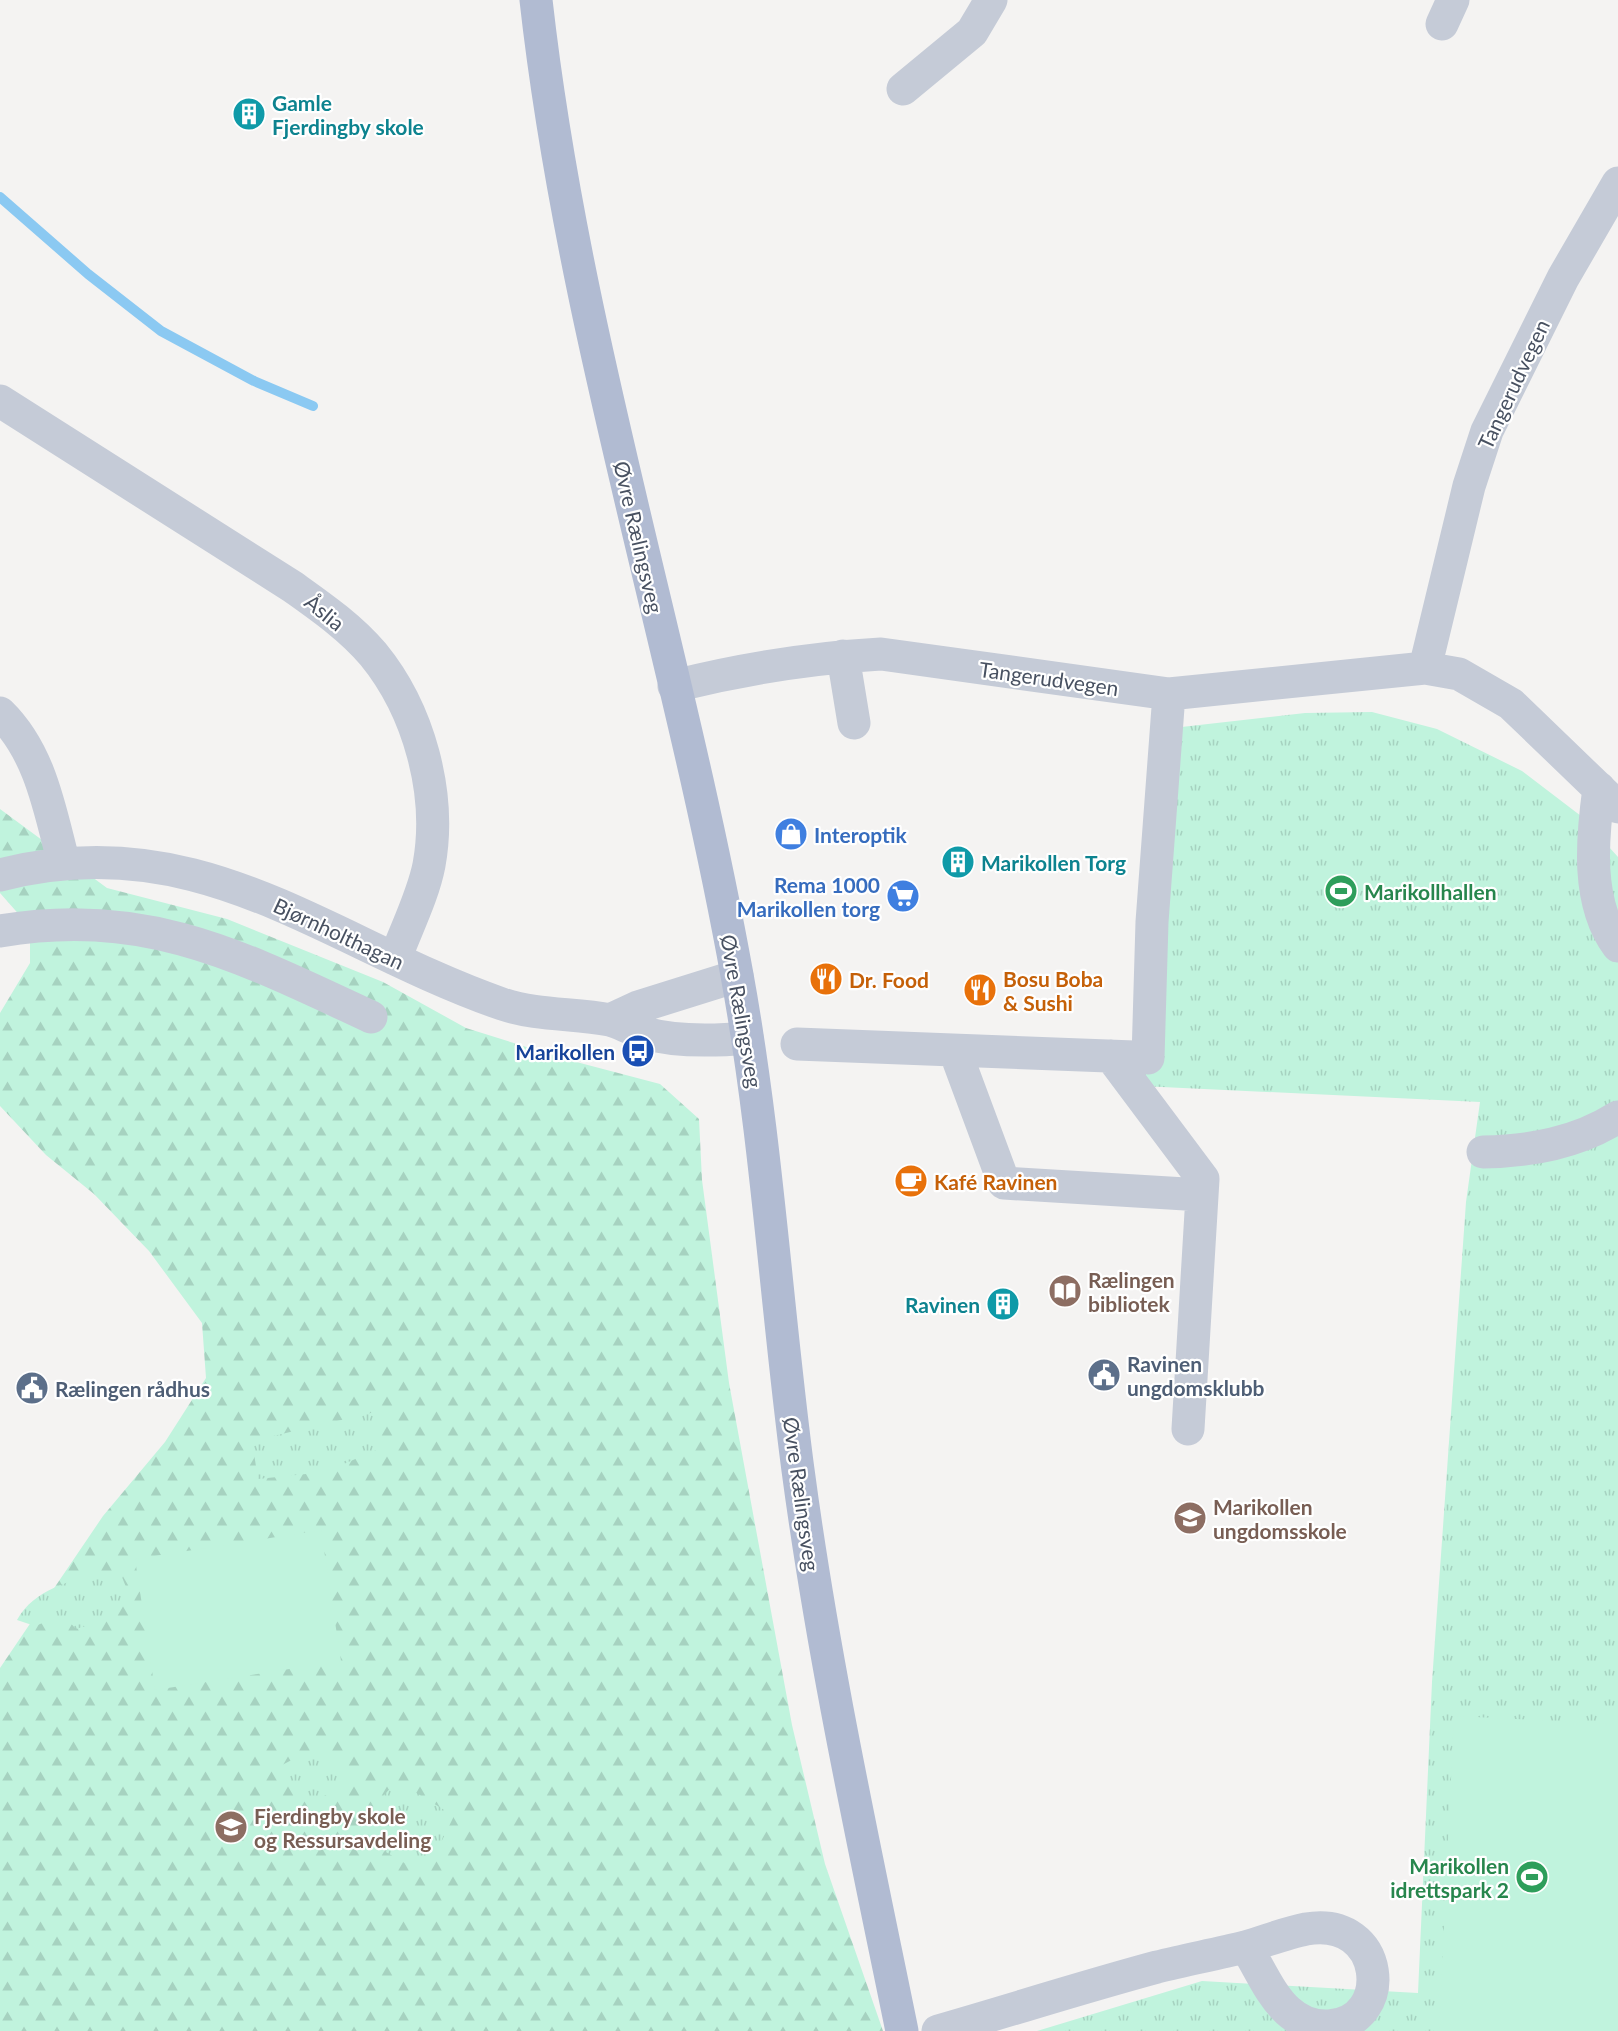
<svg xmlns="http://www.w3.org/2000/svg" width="1618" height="2031" font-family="Lato,sans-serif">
	<defs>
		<pattern id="forest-firs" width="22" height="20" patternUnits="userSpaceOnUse" patternTransform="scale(1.5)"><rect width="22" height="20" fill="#c0f3dd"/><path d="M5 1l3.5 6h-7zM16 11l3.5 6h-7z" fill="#a6d2c0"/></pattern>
		<pattern id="park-tufts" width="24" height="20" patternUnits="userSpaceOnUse" patternTransform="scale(1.5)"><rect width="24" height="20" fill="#c0f3dd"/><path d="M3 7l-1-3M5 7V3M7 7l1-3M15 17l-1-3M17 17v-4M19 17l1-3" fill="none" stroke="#a6d2c0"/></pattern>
	</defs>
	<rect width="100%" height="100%" fill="#f4f3f2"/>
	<path fill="url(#forest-firs)" d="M 0,809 L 107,888 L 227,919 L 383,982 L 466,1028 L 565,1059 L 660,1084 L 699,1119 L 702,1180 L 729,1383 L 792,1725 L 825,1864 L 883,2031 L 0,2031 L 0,1668 L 103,1516 L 165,1442 L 206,1378 L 202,1323 L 149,1251 L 94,1194 L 46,1155 L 0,1106 L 0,1013 L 30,963 L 30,927 L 0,893 Z"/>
	<path fill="url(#park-tufts)" d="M 1372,712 L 1437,729 L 1522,771 L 1581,816 L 1618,857 L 1618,2031 L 1037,2031 L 1202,1981 L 1418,1993 L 1432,1682 L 1466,1202 L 1480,1102 L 1141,1086 L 1155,730 L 1305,713 Z
		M 375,1412 L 381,1448 L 325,1472 L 258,1479 L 252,1441 Z
		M 102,1572 L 122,1577 L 130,1597 L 92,1624 L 76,1629 L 63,1615 L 35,1626 L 17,1620 C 34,1589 71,1581 102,1572 Z
		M 317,1747 L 329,1752 L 348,1778 C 334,1792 323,1800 303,1799 L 284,1774 L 282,1765 Z
		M 397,1781 L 454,1816 L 425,1875 L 367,1841 L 372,1808 Z"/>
	<path fill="#c0f3dd" d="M 321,1530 L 341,1661 L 155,1690 L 135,1559 Z
		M 1454,1716 L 1618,1724 L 1618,2031 L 1439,2031 Z"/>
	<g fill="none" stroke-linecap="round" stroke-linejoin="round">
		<path stroke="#8bc9f2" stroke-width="10" d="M 0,197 L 88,274 L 161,331 L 254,381 L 313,406"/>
		<path stroke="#c5cbd7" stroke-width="33" d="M 1442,24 L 1453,0
			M 903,89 L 972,32 L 991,0
			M 0,401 L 293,587 C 321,607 350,627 373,654 C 419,710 442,794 429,865 C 423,896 406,929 395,959
			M 843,656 L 854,723
			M 1425,668 L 1469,486 L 1487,431 L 1563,278 L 1618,183
			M 674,686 C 742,669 811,658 881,654 L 1169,694 L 1425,668 L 1459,674 L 1511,704 L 1618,807
			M 0,713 C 41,753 50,811 64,864
			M 1599,788 C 1592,839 1586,903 1618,946
			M 0,875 C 200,823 327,943 502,1004 C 538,1016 574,1013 610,1020 C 621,1023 632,1030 644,1033 C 676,1042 715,1041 747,1038
			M 0,931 C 146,906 242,957 371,1017
			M 610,1020 L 638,1007 L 737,976
			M 797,1044 L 1134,1057
			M 955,1051 L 1004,1183 L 1202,1195
			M 1111,1056 L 1203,1179 L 1188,1429
			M 1148,1058 L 1152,922 L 1169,694
			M 1483,1152 C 1531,1151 1577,1143 1618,1117
			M 938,2031 C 1011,2010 1083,1987 1157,1967 C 1186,1960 1216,1954 1245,1947 C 1266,1941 1286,1933 1306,1929 C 1386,1915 1395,2022 1329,2026 C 1313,2027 1300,2022 1288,2011 C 1270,1995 1259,1967 1246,1947"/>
		<path stroke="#b1bbd2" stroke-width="33" d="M 536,0 C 573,331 678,649 737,975 C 767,1140 776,1304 798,1470 C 823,1658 864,1845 902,2031"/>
	</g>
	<defs>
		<g id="building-disc" transform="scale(1.725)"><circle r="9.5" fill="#0f9aa8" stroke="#fff"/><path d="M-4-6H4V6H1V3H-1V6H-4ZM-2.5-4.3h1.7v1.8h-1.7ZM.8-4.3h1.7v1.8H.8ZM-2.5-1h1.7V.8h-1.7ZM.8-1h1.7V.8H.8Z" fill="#fff"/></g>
		<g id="shop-disc" transform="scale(1.725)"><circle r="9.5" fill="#3f7fe0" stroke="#fff"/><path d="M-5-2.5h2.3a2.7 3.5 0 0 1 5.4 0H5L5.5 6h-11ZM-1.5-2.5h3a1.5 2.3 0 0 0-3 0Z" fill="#fff"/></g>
		<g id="stadium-disc" transform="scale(1.725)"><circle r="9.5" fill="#2e9e5b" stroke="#fff"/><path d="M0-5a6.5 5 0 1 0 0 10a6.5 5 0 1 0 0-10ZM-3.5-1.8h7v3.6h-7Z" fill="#fff"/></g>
		<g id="supermarket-disc" transform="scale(1.725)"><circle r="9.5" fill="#3f7fe0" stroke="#fff"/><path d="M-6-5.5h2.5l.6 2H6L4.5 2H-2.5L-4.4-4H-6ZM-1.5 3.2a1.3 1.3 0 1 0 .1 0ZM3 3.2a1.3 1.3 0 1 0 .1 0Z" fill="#fff"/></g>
		<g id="restaurant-disc" transform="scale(1.725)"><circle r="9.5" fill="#e8710a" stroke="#fff"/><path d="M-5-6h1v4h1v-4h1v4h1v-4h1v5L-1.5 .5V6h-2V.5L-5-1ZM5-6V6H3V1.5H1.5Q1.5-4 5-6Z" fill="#fff"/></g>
		<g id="bus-disc" transform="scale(1.725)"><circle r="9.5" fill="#1a4fb4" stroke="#fff"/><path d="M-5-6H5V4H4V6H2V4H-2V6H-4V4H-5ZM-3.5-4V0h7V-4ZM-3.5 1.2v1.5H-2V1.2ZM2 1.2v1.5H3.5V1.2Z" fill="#fff"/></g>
		<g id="cafe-disc" transform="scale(1.725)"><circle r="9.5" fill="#e8710a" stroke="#fff"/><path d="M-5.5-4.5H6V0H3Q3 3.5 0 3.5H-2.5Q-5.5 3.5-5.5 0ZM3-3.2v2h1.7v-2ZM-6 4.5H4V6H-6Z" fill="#fff"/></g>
		<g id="library-disc" transform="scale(1.725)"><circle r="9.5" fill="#8d6e63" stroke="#fff"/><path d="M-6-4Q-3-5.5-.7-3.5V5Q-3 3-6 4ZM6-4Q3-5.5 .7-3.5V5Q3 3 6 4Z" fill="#fff"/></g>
		<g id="civic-disc" transform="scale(1.725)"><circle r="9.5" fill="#5c6f8a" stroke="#fff"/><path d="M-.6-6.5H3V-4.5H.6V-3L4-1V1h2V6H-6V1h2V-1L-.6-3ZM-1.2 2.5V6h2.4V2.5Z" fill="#fff"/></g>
		<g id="school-disc" transform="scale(1.725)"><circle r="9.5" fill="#8d6e63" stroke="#fff"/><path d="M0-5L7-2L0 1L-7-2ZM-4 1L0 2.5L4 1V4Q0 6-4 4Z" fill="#fff"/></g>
	</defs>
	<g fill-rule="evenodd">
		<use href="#building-disc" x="249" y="114"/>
		<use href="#shop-disc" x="791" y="834"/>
		<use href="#building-disc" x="958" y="862"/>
		<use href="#stadium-disc" x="1341" y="891"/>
		<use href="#supermarket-disc" x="903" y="896"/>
		<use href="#restaurant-disc" x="826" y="979"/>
		<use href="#restaurant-disc" x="980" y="990"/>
		<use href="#bus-disc" x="638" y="1051"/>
		<use href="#cafe-disc" x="911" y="1181"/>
		<use href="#library-disc" x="1065" y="1291"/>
		<use href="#building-disc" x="1003" y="1304"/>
		<use href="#civic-disc" x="1104" y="1375"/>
		<use href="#civic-disc" x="32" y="1388"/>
		<use href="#school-disc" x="1190" y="1518"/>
		<use href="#school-disc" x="231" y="1827"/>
		<use href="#stadium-disc" x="1532" y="1877"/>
	</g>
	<g text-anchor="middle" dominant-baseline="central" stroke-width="4.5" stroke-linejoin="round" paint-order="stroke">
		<g font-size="21" font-weight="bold" fill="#0d838f" stroke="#fff" text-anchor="start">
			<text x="272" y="102">Gamle<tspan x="272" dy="24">Fjerdingby skole</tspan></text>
			<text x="981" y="862">Marikollen Torg</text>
			<text x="980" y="1304" text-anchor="end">Ravinen</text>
		</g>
		<g font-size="21" fill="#485161" stroke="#fff">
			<text transform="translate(1513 384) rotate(-65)">Tangerudvegen</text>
			<text transform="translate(639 537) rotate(77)">Øvre Rælingsveg</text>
			<text transform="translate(325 612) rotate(39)">Åslia</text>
			<text transform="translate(1049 678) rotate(8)">Tangerudvegen</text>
			<text transform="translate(339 933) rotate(25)">Bjørnholthagan</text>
			<text transform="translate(742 1011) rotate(80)">Øvre Rælingsveg</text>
			<text transform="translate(802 1494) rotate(82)">Øvre Rælingsveg</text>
		</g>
		<g font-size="21" font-weight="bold" fill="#366cbe" stroke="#fff" text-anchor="start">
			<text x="814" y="834">Interoptik</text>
			<text x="880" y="884" text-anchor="end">Rema 1000<tspan x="880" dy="24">Marikollen torg</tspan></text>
		</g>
		<g font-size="21" font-weight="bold" fill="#27864d" stroke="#fff" text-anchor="start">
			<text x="1364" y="891">Marikollhallen</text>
			<text x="1509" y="1865" text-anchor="end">Marikollen<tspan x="1509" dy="24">idrettspark 2</tspan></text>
		</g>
		<g font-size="21" font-weight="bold" fill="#c56008" stroke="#fff" text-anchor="start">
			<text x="1003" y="978">Bosu Boba<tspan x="1003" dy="24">&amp; Sushi</tspan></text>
			<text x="849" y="979">Dr. Food</text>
			<text x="934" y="1181">Kafé Ravinen</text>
		</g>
		<g font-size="21" font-weight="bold" fill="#164399" stroke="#fff" text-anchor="end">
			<text x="615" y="1051">Marikollen</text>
		</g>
		<g font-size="21" font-weight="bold" fill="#785e54" stroke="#fff" text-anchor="start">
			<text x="1088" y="1279">Rælingen<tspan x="1088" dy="24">bibliotek</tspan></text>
			<text x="1213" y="1506">Marikollen<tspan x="1213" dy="24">ungdomsskole</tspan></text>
			<text x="254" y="1815">Fjerdingby skole<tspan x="254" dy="24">og Ressursavdeling</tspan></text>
		</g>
		<g font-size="21" font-weight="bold" fill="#4e5e75" stroke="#fff" text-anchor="start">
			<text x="1127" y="1363">Ravinen<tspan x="1127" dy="24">ungdomsklubb</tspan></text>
			<text x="55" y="1388">Rælingen rådhus</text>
		</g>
	</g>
</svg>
